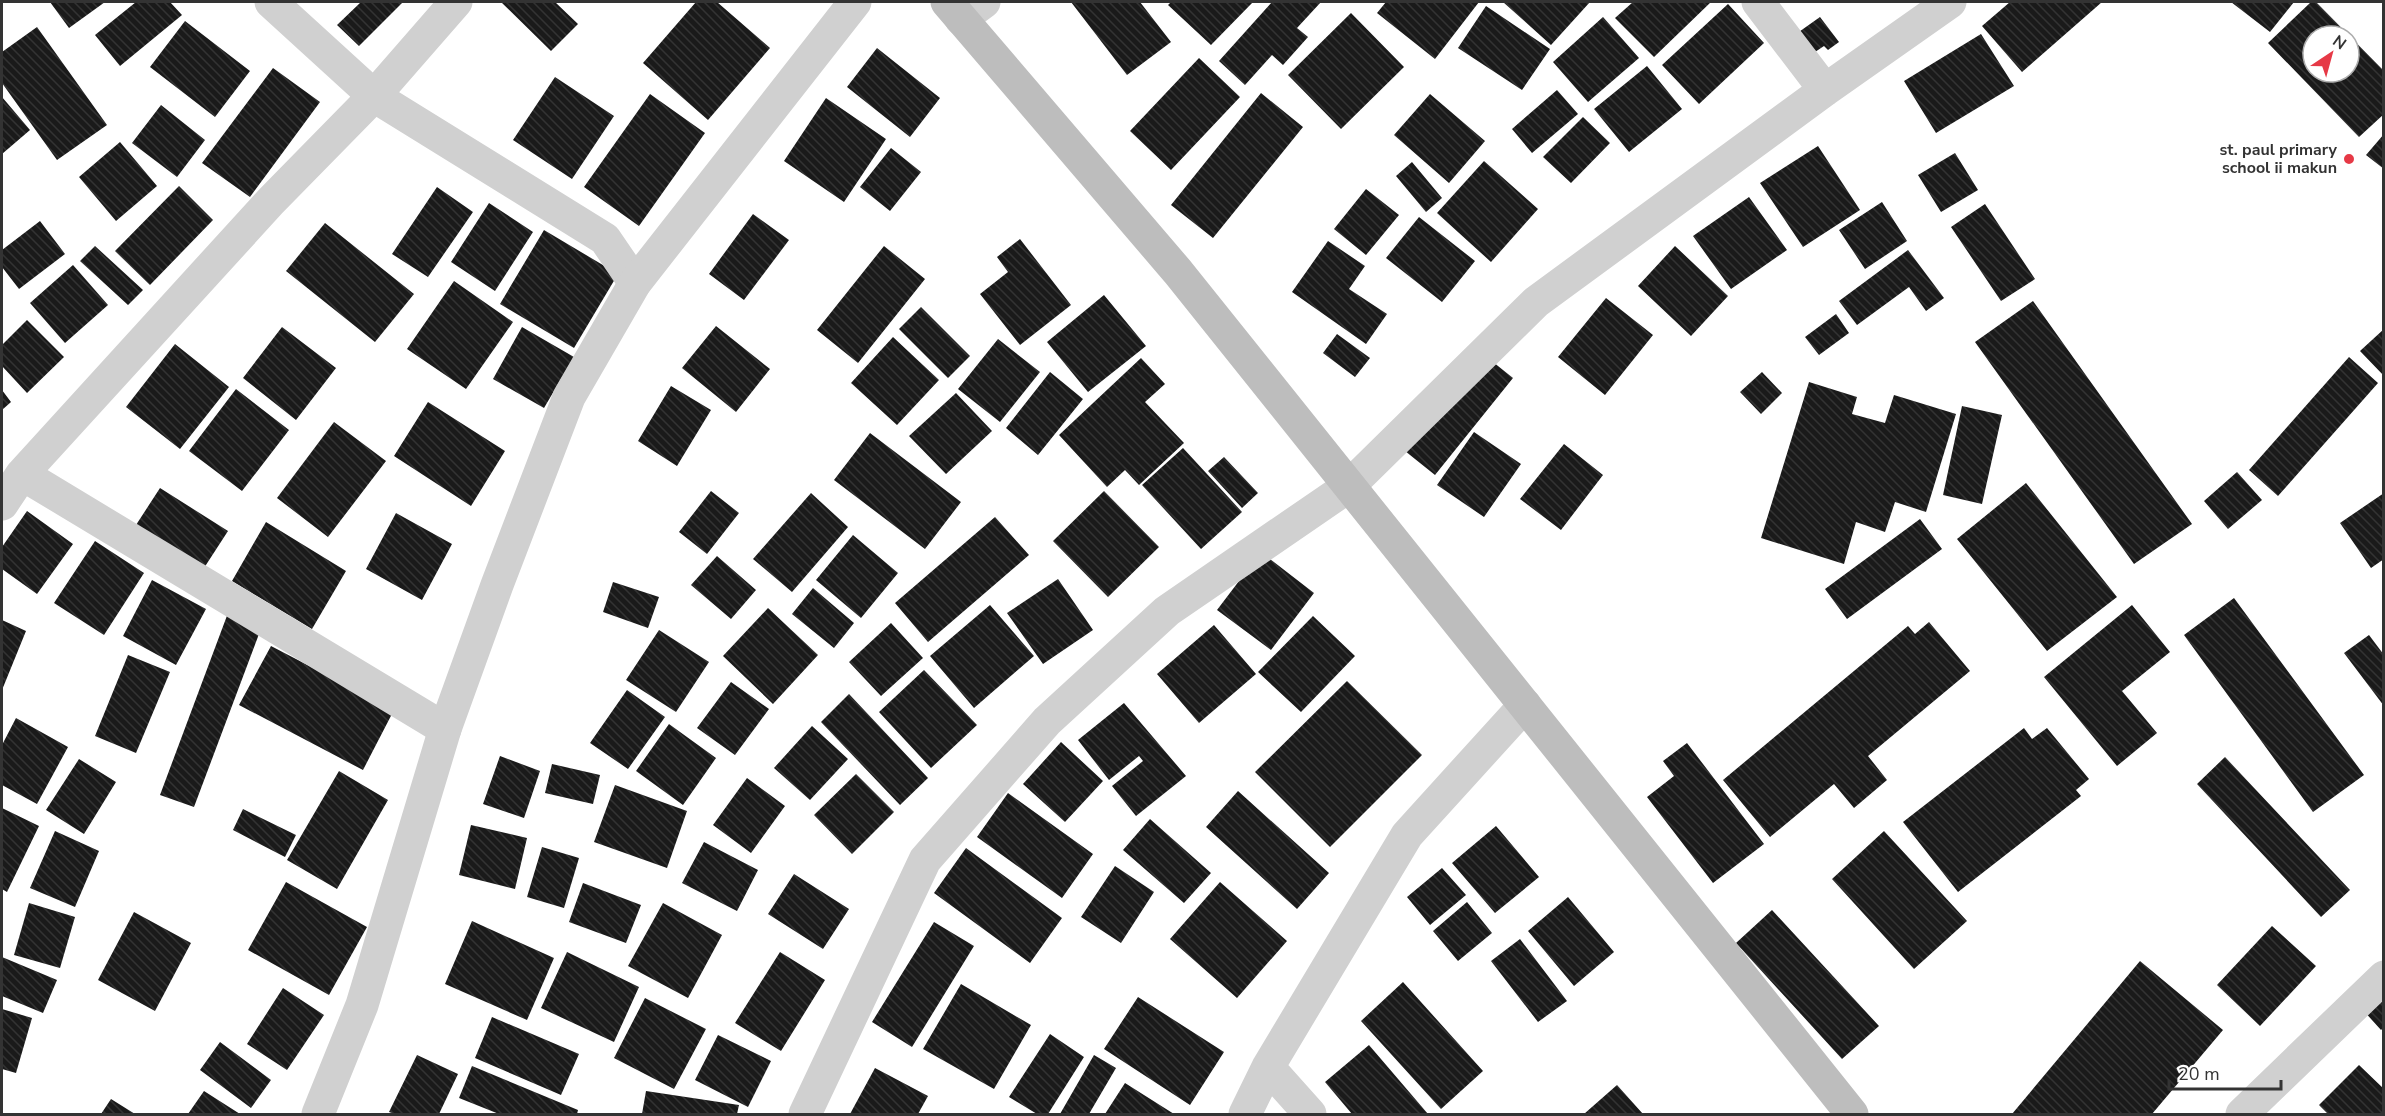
<svg xmlns="http://www.w3.org/2000/svg" width="2385" height="1116" font-family="'Nunito Sans',sans-serif">
	<defs>
		<pattern id="building-back-hatch" width="6" height="6" patternUnits="userSpaceOnUse" patternTransform="scale(1.5)"><rect width="6" height="6" fill="#1a1a1a"/><path d="M-1 5l2 2M0 0l6 6M5-1l2 2" fill="none" stroke="#333"/></pattern>
	</defs>
	<rect width="100%" height="100%" fill="#fff"/>
	<path fill="url(#building-back-hatch)" fill-rule="evenodd" d="M 50,2 L 105,2 L 69,28 Z
		M 136,2 L 170,2 L 182,15 L 120,66 L 95,35 Z
		M 361,2 L 403,2 L 359,46 L 337,25 Z
		M 501,2 L 555,2 L 578,24 L 551,51 Z
		M 696,2 L 717,2 L 770,48 L 708,120 L 643,63 Z
		M 1071,2 L 1140,2 L 1171,42 L 1127,75 Z
		M 1171,2 L 1253,2 L 1211,45 L 1168,5 Z
		M 1272,2 L 1321,2 L 1297,28 L 1308,37 L 1283,65 L 1272,55 L 1245,85 L 1219,61 Z
		M 1386,2 L 1479,2 L 1435,59 L 1377,13 Z
		M 1503,2 L 1590,2 L 1551,45 Z
		M 1633,2 L 1711,2 L 1654,57 L 1615,18 Z
		M 2010,2 L 2102,2 L 2022,72 L 1982,26 Z
		M 2231,2 L 2294,2 L 2270,32 Z
		M 2311,2 L 2316,2 L 2384,71 L 2384,114 L 2359,137 L 2268,43 ZM 2313,36 L 2349,36 L 2349,72 L 2313,72 Z
		M 1728,4 L 1764,43 L 1699,104 L 1662,65 Z
		M 1486,6 L 1550,49 L 1522,90 L 1458,48 Z
		M 1351,13 L 1404,67 L 1341,129 L 1288,75 Z
		M 1603,17 L 1639,58 L 1588,102 L 1553,62 Z
		M 1820,17 L 1839,42 L 1828,50 L 1824,46 L 1812,54 L 1796,34 Z
		M 185,21 L 250,71 L 215,117 L 150,67 Z
		M 37,27 L 107,125 L 57,160 L 2,83 L 2,52 Z
		M 1981,34 L 2014,86 L 1936,133 L 1904,81 Z
		M 877,48 L 940,98 L 910,137 L 847,87 Z
		M 1199,58 L 1240,97 L 1171,170 L 1130,131 Z
		M 1647,66 L 1682,109 L 1629,152 L 1594,109 Z
		M 273,68 L 320,102 L 250,197 L 202,163 Z
		M 555,77 L 614,116 L 572,179 L 513,140 Z
		M 1557,90 L 1578,114 L 1532,153 L 1512,129 Z
		M 1261,93 L 1303,127 L 1213,238 L 1171,205 Z
		M 650,94 L 705,133 L 639,226 L 584,187 Z
		M 1430,94 L 1485,141 L 1449,183 L 1394,135 Z
		M 2,97 L 30,130 L 2,154 Z
		M 826,98 L 886,139 L 844,202 L 784,161 Z
		M 161,105 L 205,140 L 177,177 L 132,143 Z
		M 1583,117 L 1610,143 L 1571,183 L 1543,157 Z
		M 2384,134 L 2384,169 L 2366,155 Z
		M 120,142 L 157,186 L 116,221 L 79,177 Z
		M 1818,146 L 1860,210 L 1803,247 L 1760,183 Z
		M 891,148 L 921,172 L 890,211 L 860,187 Z
		M 1955,153 L 1978,190 L 1941,212 L 1918,175 Z
		M 1484,161 L 1538,209 L 1491,262 L 1437,213 Z
		M 1412,162 L 1442,198 L 1426,212 L 1396,176 Z
		M 179,186 L 213,220 L 150,285 L 115,251 Z
		M 437,187 L 473,212 L 428,277 L 392,254 Z
		M 1366,189 L 1399,215 L 1366,255 L 1334,229 Z
		M 1749,197 L 1787,250 L 1731,289 L 1693,236 Z
		M 1882,202 L 1907,241 L 1865,269 L 1839,230 Z
		M 489,203 L 533,232 L 495,291 L 451,262 Z
		M 1985,204 L 2035,279 L 2001,301 L 1951,227 Z
		M 753,214 L 789,240 L 744,300 L 709,274 Z
		M 1419,217 L 1475,261 L 1442,302 L 1386,258 Z
		M 40,221 L 65,254 L 19,289 L 2,267 L 2,250 Z
		M 325,223 L 414,294 L 375,342 L 286,271 Z
		M 544,230 L 618,274 L 574,348 L 500,304 Z
		M 1020,239 L 1071,305 L 1020,345 L 980,294 L 1008,272 L 997,257 Z
		M 1328,241 L 1365,266 L 1349,289 L 1387,314 L 1366,344 L 1292,292 Z
		M 95,246 L 143,290 L 128,305 L 80,261 Z
		M 884,246 L 925,279 L 858,363 L 817,330 Z
		M 1675,246 L 1728,296 L 1691,336 L 1638,286 Z
		M 1908,250 L 1944,298 L 1926,311 L 1909,287 L 1857,325 L 1839,301 Z
		M 73,265 L 108,305 L 65,343 L 30,303 Z
		M 454,281 L 513,322 L 466,389 L 407,349 Z
		M 1104,295 L 1146,346 L 1088,392 L 1047,342 Z
		M 1606,298 L 1653,335 L 1605,395 L 1558,357 Z
		M 2033,301 L 2192,524 L 2134,564 L 1975,342 Z
		M 921,307 L 970,356 L 948,378 L 899,329 Z
		M 1836,314 L 1849,333 L 1819,355 L 1805,337 Z
		M 27,320 L 64,357 L 27,393 L 2,366 L 2,345 Z
		M 716,326 L 770,369 L 736,412 L 682,368 Z
		M 282,327 L 336,368 L 296,420 L 243,378 Z
		M 522,327 L 574,357 L 544,408 L 493,379 Z
		M 2384,329 L 2384,376 L 2360,351 Z
		M 1337,334 L 1370,358 L 1355,377 L 1323,353 Z
		M 893,337 L 939,380 L 897,425 L 851,383 Z
		M 998,339 L 1040,372 L 1000,422 L 958,389 Z
		M 175,344 L 229,387 L 180,449 L 126,407 Z
		M 1483,354 L 1513,378 L 1435,475 L 1405,451 Z
		M 2349,357 L 2378,383 L 2278,496 L 2249,470 Z
		M 1141,358 L 1165,384 L 1145,402 L 1184,443 L 1139,485 L 1125,470 L 1107,487 L 1059,435 Z
		M 1050,372 L 1083,399 L 1038,455 L 1006,428 Z
		M 1762,372 L 1782,393 L 1761,414 L 1740,392 Z
		M 1809,382 L 1857,397 L 1852,414 L 1885,423 L 1894,395 L 1956,414 L 1926,512 L 1895,502 L 1885,532 L 1856,522 L 1844,564 L 1761,538 Z
		M 671,386 L 711,410 L 677,466 L 638,441 Z
		M 236,389 L 289,430 L 242,491 L 189,451 Z
		M 2,390 L 11,402 L 2,410 Z
		M 956,393 L 992,431 L 946,474 L 909,436 Z
		M 428,402 L 505,451 L 471,506 L 394,456 Z
		M 1962,406 L 2002,415 L 1982,504 L 1943,495 Z
		M 334,422 L 386,461 L 328,537 L 277,498 Z
		M 1474,432 L 1521,464 L 1484,517 L 1437,485 Z
		M 870,433 L 961,502 L 925,549 L 834,480 Z
		M 1564,444 L 1603,475 L 1561,530 L 1520,499 Z
		M 1183,448 L 1242,512 L 1201,549 L 1142,485 Z
		M 1224,457 L 1258,493 L 1242,508 L 1208,471 Z
		M 2237,472 L 2262,500 L 2228,529 L 2204,501 Z
		M 2026,483 L 2117,597 L 2047,651 L 1957,539 Z
		M 160,488 L 228,531 L 204,568 L 136,525 Z
		M 711,491 L 739,513 L 707,554 L 679,532 Z
		M 1104,491 L 1159,547 L 1108,597 L 1053,541 Z
		M 811,493 L 848,527 L 792,592 L 753,559 Z
		M 2384,493 L 2384,559 L 2371,568 L 2340,523 Z
		M 27,511 L 73,544 L 37,594 L 2,569 L 2,547 Z
		M 396,513 L 452,544 L 422,600 L 366,569 Z
		M 995,517 L 1029,555 L 928,642 L 895,603 Z
		M 1920,519 L 1942,549 L 1847,619 L 1825,589 Z
		M 266,522 L 346,571 L 312,629 L 232,581 Z
		M 853,535 L 898,573 L 861,618 L 816,580 Z
		M 95,541 L 144,573 L 104,635 L 54,603 Z
		M 1261,552 L 1314,593 L 1271,650 L 1217,610 Z
		M 717,556 L 756,590 L 731,619 L 691,585 Z
		M 1058,579 L 1093,630 L 1043,664 L 1007,613 Z
		M 152,580 L 206,609 L 176,665 L 123,636 Z
		M 613,582 L 659,597 L 648,628 L 603,612 Z
		M 813,588 L 854,623 L 834,648 L 792,614 Z
		M 2234,598 L 2364,775 L 2313,812 L 2184,635 Z
		M 990,605 L 1034,656 L 974,708 L 930,656 Z
		M 2132,605 L 2170,652 L 2122,691 L 2157,733 L 2117,766 L 2044,677 Z
		M 768,608 L 818,655 L 773,704 L 723,656 Z
		M 228,613 L 262,626 L 194,807 L 160,795 Z
		M 1313,616 L 1355,656 L 1301,712 L 1258,672 Z
		M 2,620 L 26,631 L 2,690 Z
		M 1929,622 L 1970,671 L 1868,756 L 1887,780 L 1854,808 L 1834,784 L 1770,837 L 1723,780 L 1908,626 L 1915,634 Z
		M 891,623 L 923,658 L 881,696 L 849,662 Z
		M 1214,625 L 1256,674 L 1199,723 L 1157,674 Z
		M 659,630 L 709,662 L 676,712 L 626,680 Z
		M 2369,635 L 2384,655 L 2384,706 L 2344,653 Z
		M 271,646 L 394,710 L 363,770 L 239,705 Z
		M 128,655 L 170,672 L 136,753 L 95,736 Z
		M 924,670 L 977,725 L 931,768 L 879,712 Z
		M 1347,681 L 1422,755 L 1330,847 L 1255,772 Z
		M 731,682 L 769,709 L 735,755 L 697,728 Z
		M 627,690 L 665,717 L 628,769 L 590,743 Z
		M 849,694 L 928,778 L 900,805 L 821,722 Z
		M 1124,703 L 1186,776 L 1136,816 L 1112,786 L 1143,761 L 1139,756 L 1109,780 L 1078,740 Z
		M 16,718 L 68,747 L 37,804 L 2,785 L 2,745 Z
		M 669,724 L 716,758 L 683,805 L 636,771 Z
		M 812,726 L 848,759 L 810,800 L 774,768 Z
		M 2024,728 L 2032,739 L 2047,728 L 2089,779 L 2076,790 L 2081,796 L 1958,892 L 1903,822 Z
		M 1061,742 L 1103,781 L 1065,822 L 1023,784 Z
		M 1687,743 L 1764,844 L 1713,883 L 1647,797 L 1674,776 L 1663,761 Z
		M 500,756 L 540,771 L 524,818 L 483,804 Z
		M 2225,757 L 2350,890 L 2321,917 L 2197,784 Z
		M 79,759 L 116,782 L 84,834 L 46,810 Z
		M 552,764 L 600,775 L 593,804 L 545,793 Z
		M 339,771 L 388,800 L 337,889 L 287,860 Z
		M 856,774 L 894,812 L 852,854 L 814,815 Z
		M 747,778 L 785,806 L 751,853 L 713,825 Z
		M 615,785 L 687,811 L 667,868 L 594,842 Z
		M 1238,791 L 1329,873 L 1297,909 L 1206,827 Z
		M 1008,793 L 1093,854 L 1062,898 L 977,837 Z
		M 2,808 L 39,826 L 7,892 L 2,889 Z
		M 243,809 L 296,835 L 285,857 L 233,830 Z
		M 1150,819 L 1211,873 L 1184,903 L 1123,850 Z
		M 471,825 L 527,838 L 515,889 L 459,875 Z
		M 1496,826 L 1539,877 L 1495,913 L 1452,863 Z
		M 55,831 L 99,851 L 75,907 L 30,888 Z
		M 1884,831 L 1967,921 L 1914,969 L 1832,879 Z
		M 704,842 L 758,870 L 737,911 L 682,883 Z
		M 542,847 L 579,858 L 564,908 L 527,897 Z
		M 966,848 L 1062,918 L 1030,963 L 934,893 Z
		M 1115,866 L 1154,892 L 1121,943 L 1081,917 Z
		M 1442,868 L 1466,895 L 1430,925 L 1407,897 Z
		M 794,874 L 849,909 L 823,949 L 768,914 Z
		M 286,882 L 367,927 L 329,995 L 248,950 Z
		M 1220,882 L 1287,941 L 1237,998 L 1170,939 Z
		M 583,883 L 641,905 L 626,943 L 569,922 Z
		M 1568,897 L 1614,952 L 1574,986 L 1528,931 Z
		M 1467,902 L 1492,933 L 1458,961 L 1433,931 Z
		M 29,903 L 75,917 L 60,968 L 14,955 Z
		M 663,903 L 722,935 L 688,998 L 628,966 Z
		M 1772,910 L 1879,1026 L 1842,1059 L 1736,943 Z
		M 134,912 L 191,943 L 155,1011 L 98,980 Z
		M 472,921 L 554,958 L 527,1020 L 445,984 Z
		M 934,922 L 974,946 L 912,1047 L 872,1022 Z
		M 2272,926 L 2316,966 L 2260,1026 L 2217,985 Z
		M 1520,939 L 1567,1001 L 1538,1022 L 1491,961 Z
		M 567,952 L 639,987 L 614,1042 L 541,1008 Z
		M 780,952 L 825,980 L 781,1051 L 735,1023 Z
		M 2,957 L 57,980 L 43,1013 L 2,996 Z
		M 2140,961 L 2223,1030 L 2152,1114 L 2012,1114 Z
		M 1403,982 L 1483,1071 L 1441,1109 L 1361,1021 Z
		M 961,984 L 1031,1025 L 994,1089 L 923,1049 Z
		M 283,988 L 324,1015 L 287,1070 L 247,1044 Z
		M 2384,988 L 2384,1027 L 2381,1030 L 2362,1009 Z
		M 1138,997 L 1224,1052 L 1190,1105 L 1104,1049 Z
		M 645,998 L 706,1029 L 674,1089 L 614,1058 Z
		M 2,1009 L 32,1018 L 16,1073 L 2,1069 Z
		M 492,1017 L 579,1054 L 561,1095 L 475,1058 Z
		M 1050,1034 L 1084,1057 L 1048,1114 L 1037,1114 L 1009,1097 Z
		M 718,1035 L 771,1061 L 748,1107 L 695,1080 Z
		M 220,1042 L 271,1080 L 251,1108 L 200,1070 Z
		M 1369,1045 L 1428,1114 L 1352,1114 L 1325,1082 Z
		M 417,1055 L 458,1074 L 439,1114 L 395,1114 L 389,1112 Z
		M 1094,1055 L 1116,1068 L 1089,1114 L 1060,1114 Z
		M 2359,1065 L 2384,1089 L 2384,1114 L 2328,1114 L 2319,1105 Z
		M 472,1066 L 578,1110 L 577,1114 L 499,1114 L 459,1098 Z
		M 875,1068 L 928,1096 L 918,1114 L 850,1114 Z
		M 1125,1083 L 1174,1114 L 1105,1114 Z
		M 1617,1085 L 1643,1114 L 1584,1114 Z
		M 204,1091 L 240,1114 L 188,1114 Z
		M 646,1091 L 739,1105 L 737,1114 L 642,1114 Z
		M 111,1099 L 135,1114 L 101,1114 Z"/>
	<g fill="none" stroke-linecap="round" stroke-linejoin="round">
		<path stroke="#d0d0d0" stroke-width="33" d="M 271,2 L 374,96 L 605,239 L 635,283
			M 1758,2 L 1825,90
			M 961,19 L 984,2
			M 22,474 L 445,729
			M 2,504 L 22,474 L 271,201 L 374,96 L 456,2
			M 1268,1067 L 1310,1114
			M 805,1114 L 925,860 L 1047,721 L 1167,611 L 1349,486 L 1536,302 L 1825,90 L 1950,2
			M 1245,1114 L 1268,1067 L 1407,835 L 1525,705
			M 2242,1114 L 2384,977"/>
		<path stroke="#d0d0d0" stroke-width="33" d="M 318,1114 L 362,1005 L 445,729 L 497,585 L 569,397 L 635,283 L 855,2"/>
		<path stroke="#bdbdbd" stroke-width="33" d="M 947,2 L 1178,272 L 1852,1114"/>
	</g>
	<circle fill="#e63946" stroke="#fff" stroke-width="2" cx="2349" cy="159" r="6"/>
	<g text-anchor="middle" dominant-baseline="central" stroke-width="6" stroke-linejoin="round" paint-order="stroke">
		<g font-size="16" font-weight="bold" fill="#333" stroke="#fff" text-anchor="end">
			<text x="2337" y="150">st. paul primary<tspan x="2337" dy="18">school ii makun</tspan></text>
		</g>
	</g>
	<rect width="2385" height="1116" fill="none" stroke="#333333" stroke-width="6"/>
	<g transform="translate(2331 54) rotate(36)"><circle r="28" fill="#ffffff" stroke="#adadad" stroke-width="1.5"/>
	<path d="M0-4.5L10 22L0 15L-10 22Z" fill="#e63946"/>
	<text y="-9" font-size="16" font-weight="bold" text-anchor="middle" fill="#333333">N</text>
	</g>
	<path d="M2169 1080v9h112v-9" fill="none" stroke="#333333" stroke-width="3"/>
	<text x="2178" y="1080" font-size="18" fill="#333333" stroke="#ffffff" stroke-width="4.5" paint-order="stroke">20 m</text>
</svg>
